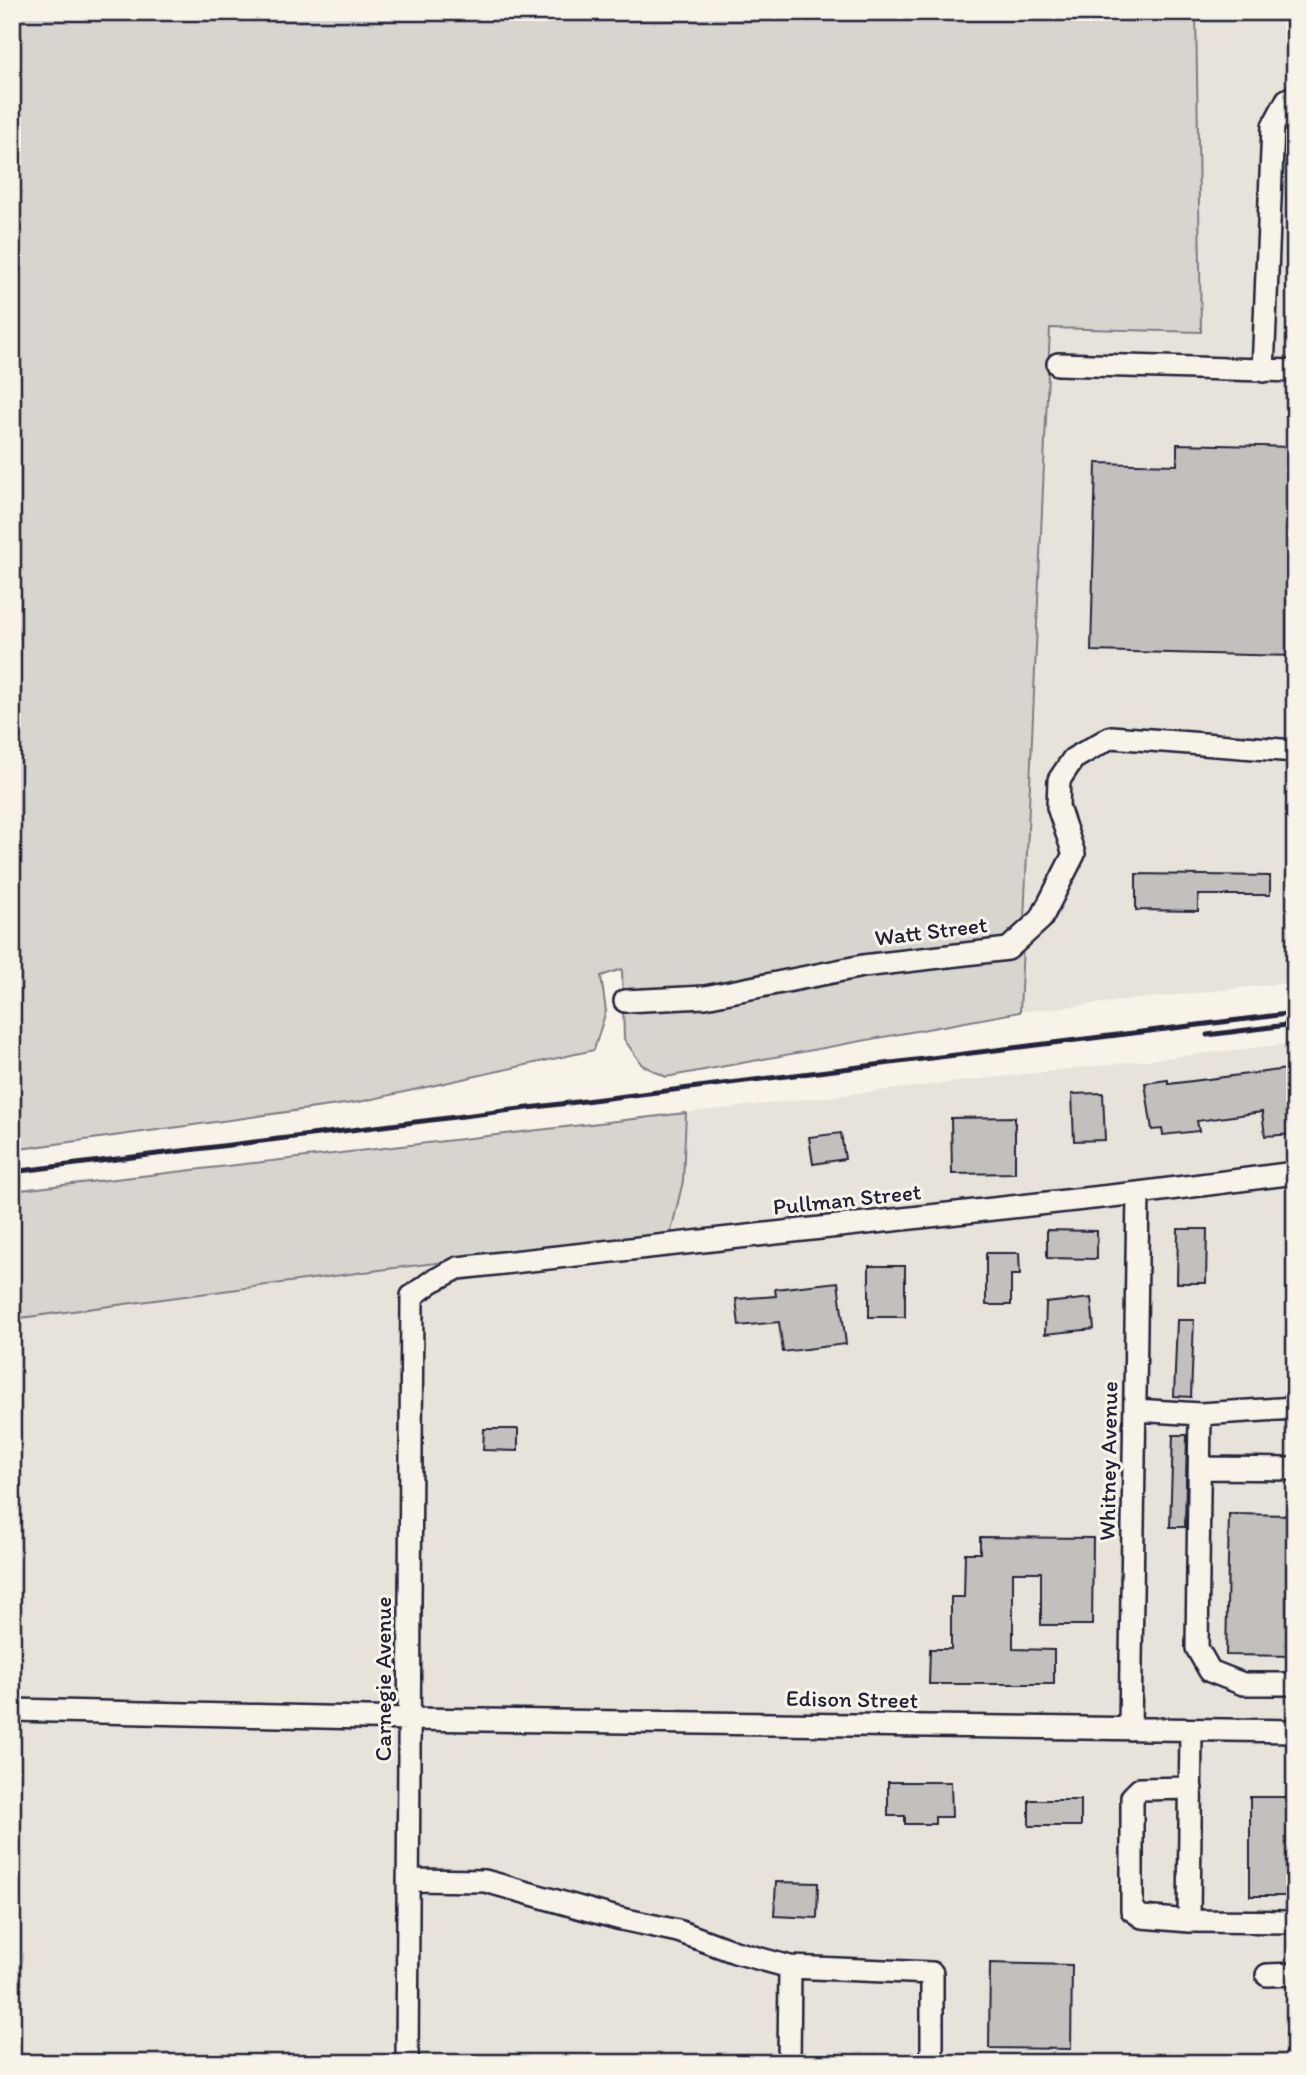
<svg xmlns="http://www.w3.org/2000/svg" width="1307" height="2075" font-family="Itim,sans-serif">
	<rect width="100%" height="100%" fill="#f7f3e8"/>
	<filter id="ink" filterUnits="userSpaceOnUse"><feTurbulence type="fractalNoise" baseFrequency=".0143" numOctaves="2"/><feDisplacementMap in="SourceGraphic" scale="14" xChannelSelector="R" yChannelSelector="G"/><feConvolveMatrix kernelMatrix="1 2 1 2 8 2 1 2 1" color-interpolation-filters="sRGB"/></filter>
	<g filter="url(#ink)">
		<path fill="#e7e3db" d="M 1196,12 L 1295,12 L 1295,982 L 1020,1012 L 1050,328 L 1201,331 Z
			M 1295,1043 L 1295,2063 L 12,2063 L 12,1319 L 402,1267 L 670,1236 L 683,1181 L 686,1113 Z"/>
		<path fill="#d8d5cf" stroke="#7d7c85" stroke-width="2" d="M 12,12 L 1196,12 L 1201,332 L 1050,328 L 1020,1012 L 666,1077 L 642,1065 L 624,1039 L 622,969 L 601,976 L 606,1011 L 594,1050 L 359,1102 L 12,1150 Z
			M 686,1113 L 683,1181 L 670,1236 L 402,1267 L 12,1319 L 12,1191 Z"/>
		<path fill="#c2bfbd" stroke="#22223b" stroke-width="2" d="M 1177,444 L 1295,447 L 1295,656 L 1091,651 L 1096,463 L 1177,465 Z
			M 1136,874 L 1270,876 L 1270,895 L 1198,895 L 1198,911 L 1136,910 Z
			M 1288,1069 L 1288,1072 L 1295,1071 L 1295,1134 L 1265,1136 L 1262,1112 L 1197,1121 L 1199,1131 L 1163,1135 L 1162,1129 L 1152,1130 L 1145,1083 L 1168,1080 L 1168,1084 Z
			M 1103,1093 L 1105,1140 L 1074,1141 L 1072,1094 Z
			M 1015,1117 L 1015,1173 L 952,1174 L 951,1118 Z
			M 841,1133 L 845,1159 L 813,1164 L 809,1137 Z
			M 1178,1229 L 1207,1229 L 1206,1283 L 1177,1283 Z
			M 1047,1230 L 1097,1231 L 1097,1259 L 1047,1258 Z
			M 986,1253 L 1019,1253 L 1020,1275 L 1011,1275 L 1011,1305 L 986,1305 Z
			M 869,1266 L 905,1266 L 905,1317 L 869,1317 Z
			M 838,1282 L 846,1344 L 783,1352 L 779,1322 L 739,1326 L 736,1299 L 776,1296 L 775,1289 Z
			M 1091,1298 L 1094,1329 L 1045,1334 L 1046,1303 Z
			M 1177,1320 L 1194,1320 L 1191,1397 L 1174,1396 Z
			M 484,1429 L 518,1429 L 518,1451 L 483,1450 Z
			M 1173,1435 L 1187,1435 L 1185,1527 L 1170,1527 Z
			M 1229,1514 L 1295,1515 L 1295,1656 L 1226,1655 Z
			M 980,1537 L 1093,1538 L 1092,1625 L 1041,1625 L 1041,1572 L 1013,1572 L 1013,1649 L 1054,1650 L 1054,1684 L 929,1684 L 930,1649 L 951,1649 L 951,1597 L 964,1597 L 965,1553 L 980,1553 Z
			M 888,1782 L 951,1782 L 952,1817 L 935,1817 L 935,1824 L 905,1824 L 905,1816 L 888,1816 Z
			M 1250,1797 L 1295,1797 L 1295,1896 L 1250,1896 Z
			M 1029,1800 L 1081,1800 L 1081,1826 L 1029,1826 Z
			M 776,1882 L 818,1883 L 817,1918 L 774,1916 Z
			M 990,1963 L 1072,1965 L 1071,2049 L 989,2048 Z"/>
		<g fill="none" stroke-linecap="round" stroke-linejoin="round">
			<g stroke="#22223b" stroke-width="26">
				<path id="minor" d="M 1058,364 L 1295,371
					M 1263,371 L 1273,126 L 1287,100 L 1295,96
					M 625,1001 L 705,997 L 863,966 L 1008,949 L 1041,919 L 1074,854 L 1058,807 L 1059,780 L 1073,759 L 1111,737 L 1295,751
					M 1135,1410 L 1200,1414 L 1197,1648 L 1210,1671 L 1243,1684 L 1295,1684
					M 1200,1414 L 1295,1408
					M 1201,1468 L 1295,1469
					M 12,1710 L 409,1719 L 1295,1731
					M 1130,1729 L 1138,1193
					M 1191,1730 L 1189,1921 L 1295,1922
					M 408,1880 L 485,1881 L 617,1918 L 678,1931 L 735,1952 L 790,1967
					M 1189,1921 L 1142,1917 L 1132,1910 L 1132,1797 L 1140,1789 L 1191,1788
					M 1267,1975 L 1295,1974
					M 407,2063 L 412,1296 L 431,1282 L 458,1268 L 1138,1193 L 1295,1173
					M 789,2063 L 790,1967 L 932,1973 L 932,2063"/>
			</g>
			<use href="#minor" stroke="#f7f3e8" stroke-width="21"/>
			<path stroke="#22223b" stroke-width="5" d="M 1207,1035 L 1295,1024
				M 12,1172 L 1295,1013"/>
		</g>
	</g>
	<g text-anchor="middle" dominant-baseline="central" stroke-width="6" stroke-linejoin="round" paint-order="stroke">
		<g font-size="23" fill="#22223b" stroke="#f7f3e8">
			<text transform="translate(931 931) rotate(-7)">Watt Street</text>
			<text transform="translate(847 1199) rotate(-6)">Pullman Street</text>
			<text transform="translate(1108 1461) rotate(-89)">Whitney Avenue</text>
			<text transform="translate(383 1679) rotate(-90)">Carnegie Avenue</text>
			<text transform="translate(852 1699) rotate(1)">Edison Street</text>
		</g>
	</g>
	<rect width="1307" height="2075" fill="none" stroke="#f7f3e8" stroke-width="42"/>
	<rect x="21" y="21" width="1265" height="2033" fill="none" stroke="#22223b" stroke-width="2.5" filter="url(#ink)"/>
</svg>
